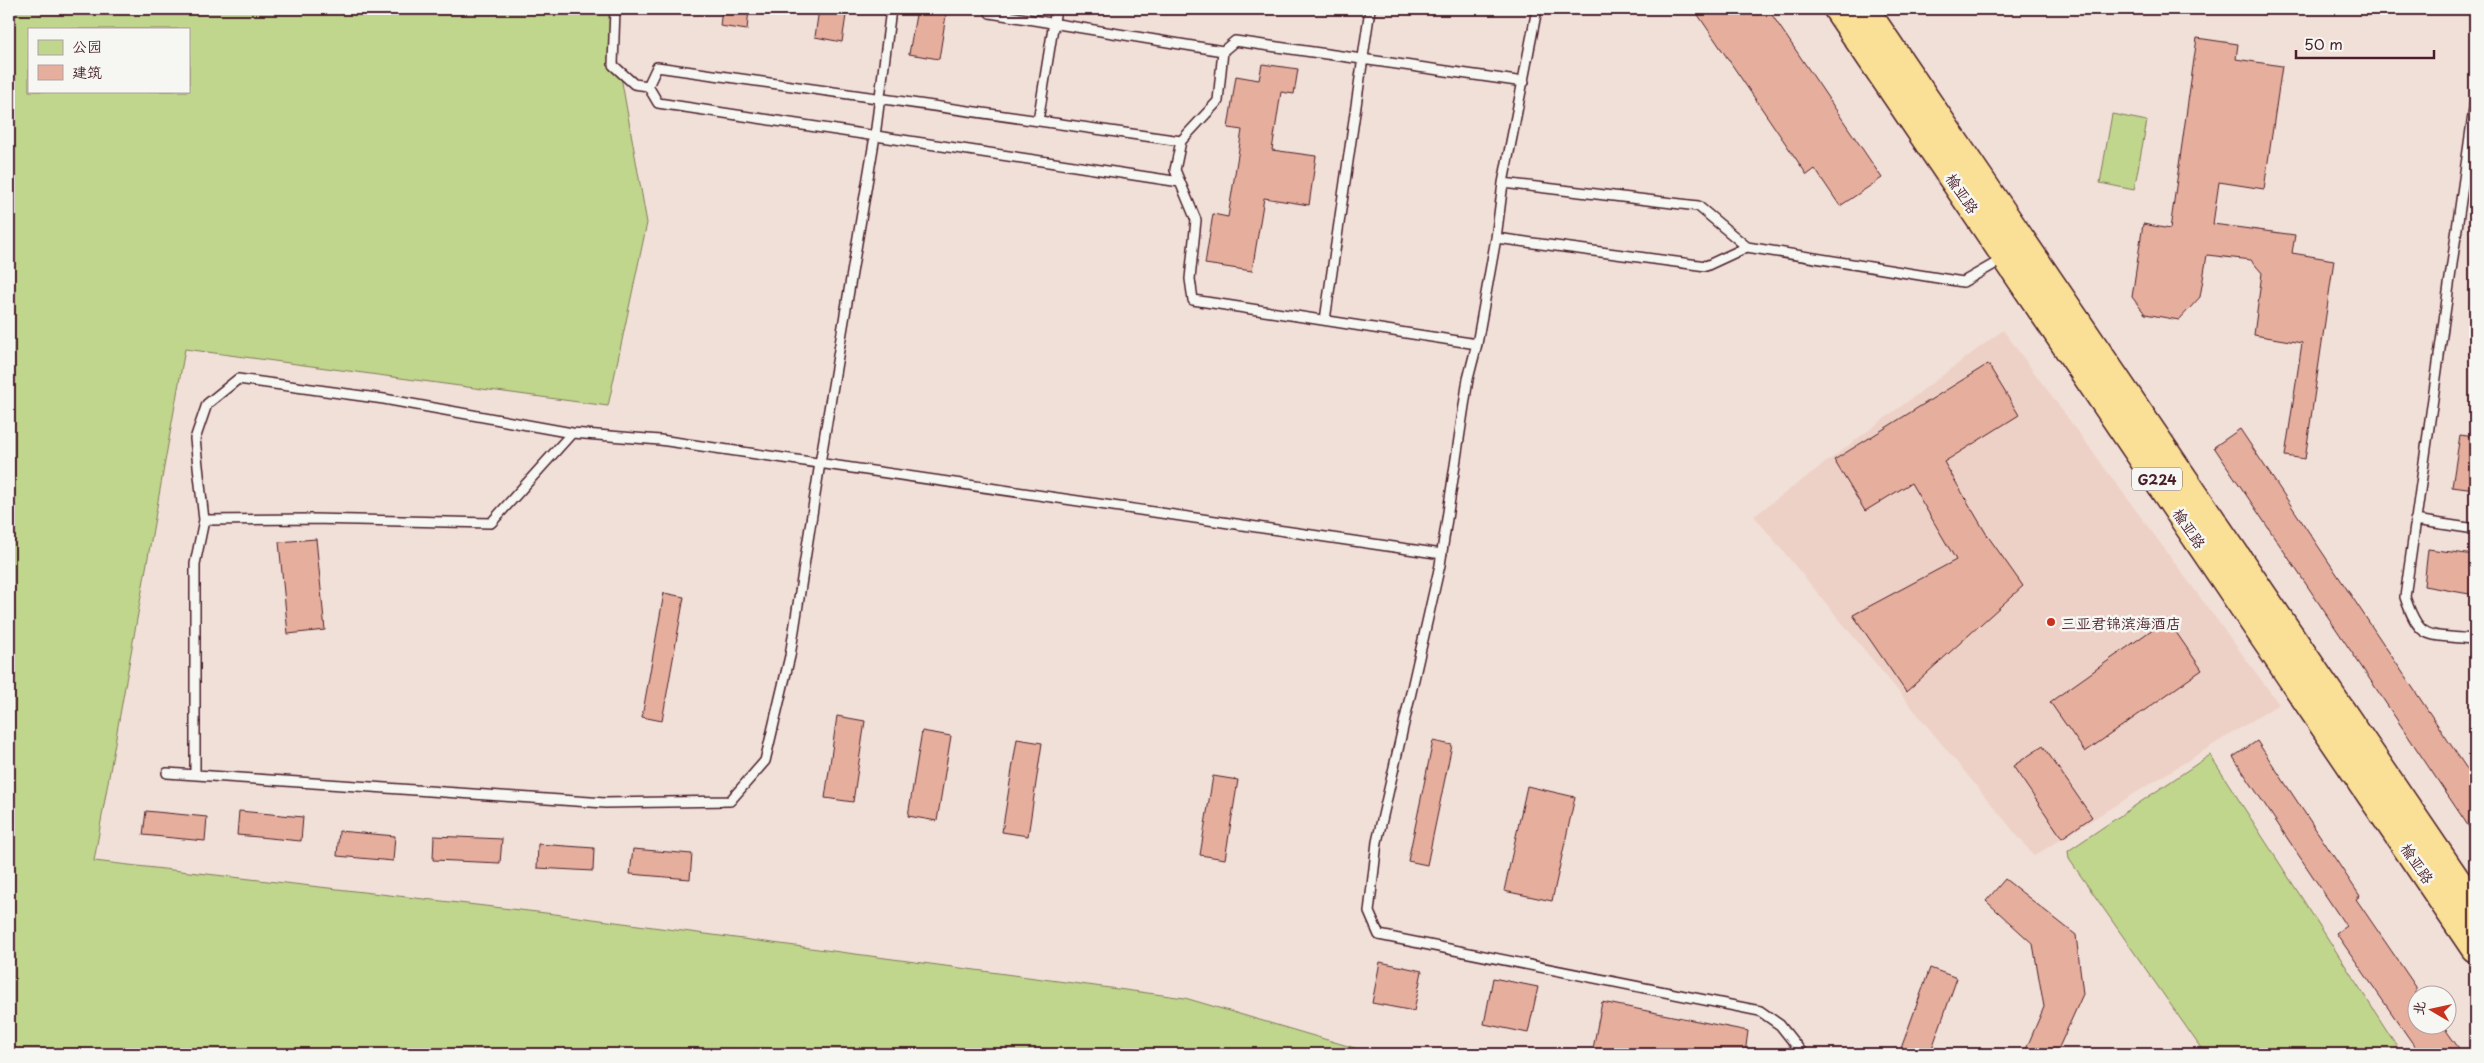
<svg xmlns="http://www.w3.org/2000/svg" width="2484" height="1063" font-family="'Playpen Sans','LXGW WenKai TC',sans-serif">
	<rect width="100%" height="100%" fill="#f1e0d8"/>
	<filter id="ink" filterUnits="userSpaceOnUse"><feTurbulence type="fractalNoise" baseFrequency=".02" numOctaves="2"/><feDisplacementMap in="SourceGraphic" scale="10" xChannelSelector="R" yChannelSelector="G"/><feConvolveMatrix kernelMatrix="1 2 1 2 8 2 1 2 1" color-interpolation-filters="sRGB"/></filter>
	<g filter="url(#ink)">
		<path fill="#eed1c6" d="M 2003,330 L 2279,704 L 2034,856 L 1754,516 Z"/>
		<path fill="#bfd68c" stroke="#847a5c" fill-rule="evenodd" d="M 9,9 L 609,9 L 647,223 L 608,406 L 185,349 L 94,861 L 563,915 L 1185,998 L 1375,1054 L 9,1054 ZM 29,29 L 189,29 L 189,91 L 29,91 Z
			M 2112,114 L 2147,121 L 2134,190 L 2100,183 Z
			M 2210,755 L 2402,1054 L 2205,1054 L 2069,859 L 2068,851 Z"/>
		<path fill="#e6ae9c" stroke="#4a1f2b" d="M 722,9 L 749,9 L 747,30 L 720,26 Z
			M 819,9 L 847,9 L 842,42 L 815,37 Z
			M 917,9 L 947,9 L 939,59 L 909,54 Z
			M 1694,9 L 1768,9 L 1882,178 L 1840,206 L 1815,169 L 1807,175 Z
			M 2197,38 L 2238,44 L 2236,59 L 2282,66 L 2264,189 L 2219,182 L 2213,224 L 2295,235 L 2292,253 L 2334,260 L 2305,459 L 2285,456 L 2302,343 L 2254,335 L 2262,273 L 2251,260 L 2207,255 L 2200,297 L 2179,320 L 2145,314 L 2132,297 L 2143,224 L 2170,229 Z
			M 1262,64 L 1298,69 L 1294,94 L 1281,92 L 1272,150 L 1316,156 L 1309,205 L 1264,198 L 1252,271 L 1205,264 L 1213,214 L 1228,217 L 1242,130 L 1228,128 L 1236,76 L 1259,80 Z
			M 1988,364 L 2019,415 L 1944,462 L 1987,535 L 2023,586 L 1906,692 L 1853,615 L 1956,560 L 1911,483 L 1865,511 L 1834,460 Z
			M 2240,429 L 2475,781 L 2475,836 L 2214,447 Z
			M 2460,435 L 2475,437 L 2475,490 L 2452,487 Z
			M 316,539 L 325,630 L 288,634 L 279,542 Z
			M 2428,549 L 2475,555 L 2475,595 L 2424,586 Z
			M 664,593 L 684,597 L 662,721 L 642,717 Z
			M 2167,619 L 2202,670 L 2085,752 L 2050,702 Z
			M 837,716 L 865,721 L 853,802 L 825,798 Z
			M 922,731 L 951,736 L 937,821 L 908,816 Z
			M 1017,739 L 1042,743 L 1028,836 L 1002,832 Z
			M 1433,741 L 1452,745 L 1427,865 L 1408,861 Z
			M 2257,741 L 2360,896 L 2356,899 L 2416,987 L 2416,1026 L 2443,1026 L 2463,1054 L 2420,1054 L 2336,933 L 2346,926 L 2233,757 Z
			M 2043,746 L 2092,817 L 2062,838 L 2013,766 Z
			M 1213,776 L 1238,780 L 1225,859 L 1200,855 Z
			M 1527,786 L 1575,797 L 1552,901 L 1504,891 Z
			M 146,811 L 207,817 L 205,841 L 143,835 Z
			M 239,811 L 303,817 L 301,841 L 237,835 Z
			M 339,831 L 395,836 L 393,861 L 337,856 Z
			M 434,836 L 502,839 L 500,863 L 433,860 Z
			M 538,844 L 594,848 L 593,871 L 537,868 Z
			M 633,849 L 692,854 L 690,879 L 630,874 Z
			M 2005,879 L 2076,935 L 2083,994 L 2056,1054 L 2024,1054 L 2044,1007 L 2033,944 L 1986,901 Z
			M 1380,962 L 1422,971 L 1414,1011 L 1372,1003 Z
			M 1930,968 L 1957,978 L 1930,1054 L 1899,1054 Z
			M 1493,978 L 1538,987 L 1528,1033 L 1484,1024 Z
			M 1602,1002 L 1748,1031 L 1745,1054 L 1592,1054 Z"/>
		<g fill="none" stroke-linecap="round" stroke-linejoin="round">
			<g stroke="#4a1f2b" stroke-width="12">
				<path id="lane" d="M 615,9 L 613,65 L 634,84 L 648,86
					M 1537,9 L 1503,183 L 1496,238 L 1477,344 L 1468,379 L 1440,565 L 1377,842 L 1369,912 L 1379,935 L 1760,1011 L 1780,1025 L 1803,1054
					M 990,13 L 1223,51
					M 1038,121 L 1056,9
					M 1180,182 L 658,103 L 648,86 L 657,67 L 1181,141
					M 1503,183 L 1698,206 L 1747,247 L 1963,282 L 2003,259
					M 1496,238 L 1706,266 L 1747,247
					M 1325,320 L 1370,9
					M 1477,344 L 1193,300 L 1190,279 L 1196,220 L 1175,170 L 1181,141 L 1218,101 L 1223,51 L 1235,41 L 1524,82
					M 204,520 L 195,439 L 207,404 L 238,379 L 384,399 L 572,433
					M 2415,520 L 2475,529
					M 2471,639 C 2428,634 2420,642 2405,597 L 2475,101
					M 167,773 L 605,803 L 730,801 L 765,761 L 790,656 L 820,463 L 875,136 L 891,9
					M 195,775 L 195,564 L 204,520 L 312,519 L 491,523 L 572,433 L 660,440 L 1442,554"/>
			</g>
			<g stroke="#4a1f2b" stroke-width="31">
				<path id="highway" d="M 1838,9 L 2475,948
					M 1864,9 L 2475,908"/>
			</g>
			<use href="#lane" stroke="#f6f6f2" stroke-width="9"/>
			<use href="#highway" stroke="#fadf96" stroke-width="28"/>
		</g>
	</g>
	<circle fill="#c8321e" stroke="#f6f6f2" stroke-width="2" cx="2051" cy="622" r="5"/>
	<g text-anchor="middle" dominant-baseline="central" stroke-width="5" stroke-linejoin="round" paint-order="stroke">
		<rect fill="#f6f6f2" stroke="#7e6067" stroke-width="1" x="2132" y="467.5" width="50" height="23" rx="4"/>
		<g font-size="14" font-weight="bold" fill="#4a1f2b">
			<text x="2157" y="479">G224</text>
		</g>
		<g font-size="15" fill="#4a1f2b" stroke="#f6f6f2">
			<text transform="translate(1963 193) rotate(56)">榆亚路</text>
			<text transform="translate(2190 528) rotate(56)">榆亚路</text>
			<text transform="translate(2418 863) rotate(56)">榆亚路</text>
		</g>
		<g font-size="15" fill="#4a1f2b" stroke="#f6f6f2" text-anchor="start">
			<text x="2061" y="622">三亚君锦滨海酒店</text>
		</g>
	</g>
	<rect width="2484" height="1063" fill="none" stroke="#f6f6f2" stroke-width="30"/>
	<rect x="15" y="15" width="2454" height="1033" fill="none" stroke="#4a1f2b" stroke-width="2" filter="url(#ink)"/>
	<rect x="28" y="28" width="162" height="65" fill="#f6f6f2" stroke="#b1a0a2"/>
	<rect x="38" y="40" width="25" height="15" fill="#bfd68c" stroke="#b1a0a2"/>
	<text x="72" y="52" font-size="15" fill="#4a1f2b">公园</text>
	<rect x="38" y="65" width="25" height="15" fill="#e6ae9c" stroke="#b1a0a2"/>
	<text x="72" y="78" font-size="15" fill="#4a1f2b">建筑</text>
	<g transform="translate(2432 1010) rotate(279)"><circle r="24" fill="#f6f6f2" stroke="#b1a0a2"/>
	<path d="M0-4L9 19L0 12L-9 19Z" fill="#c8321e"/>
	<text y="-8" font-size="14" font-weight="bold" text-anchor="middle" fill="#4a1f2b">北</text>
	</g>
	<path d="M2296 50v8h138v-8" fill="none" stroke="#4a1f2b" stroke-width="2.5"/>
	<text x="2304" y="50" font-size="15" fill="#4a1f2b" stroke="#f6f6f2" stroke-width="4" paint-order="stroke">50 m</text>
</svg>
